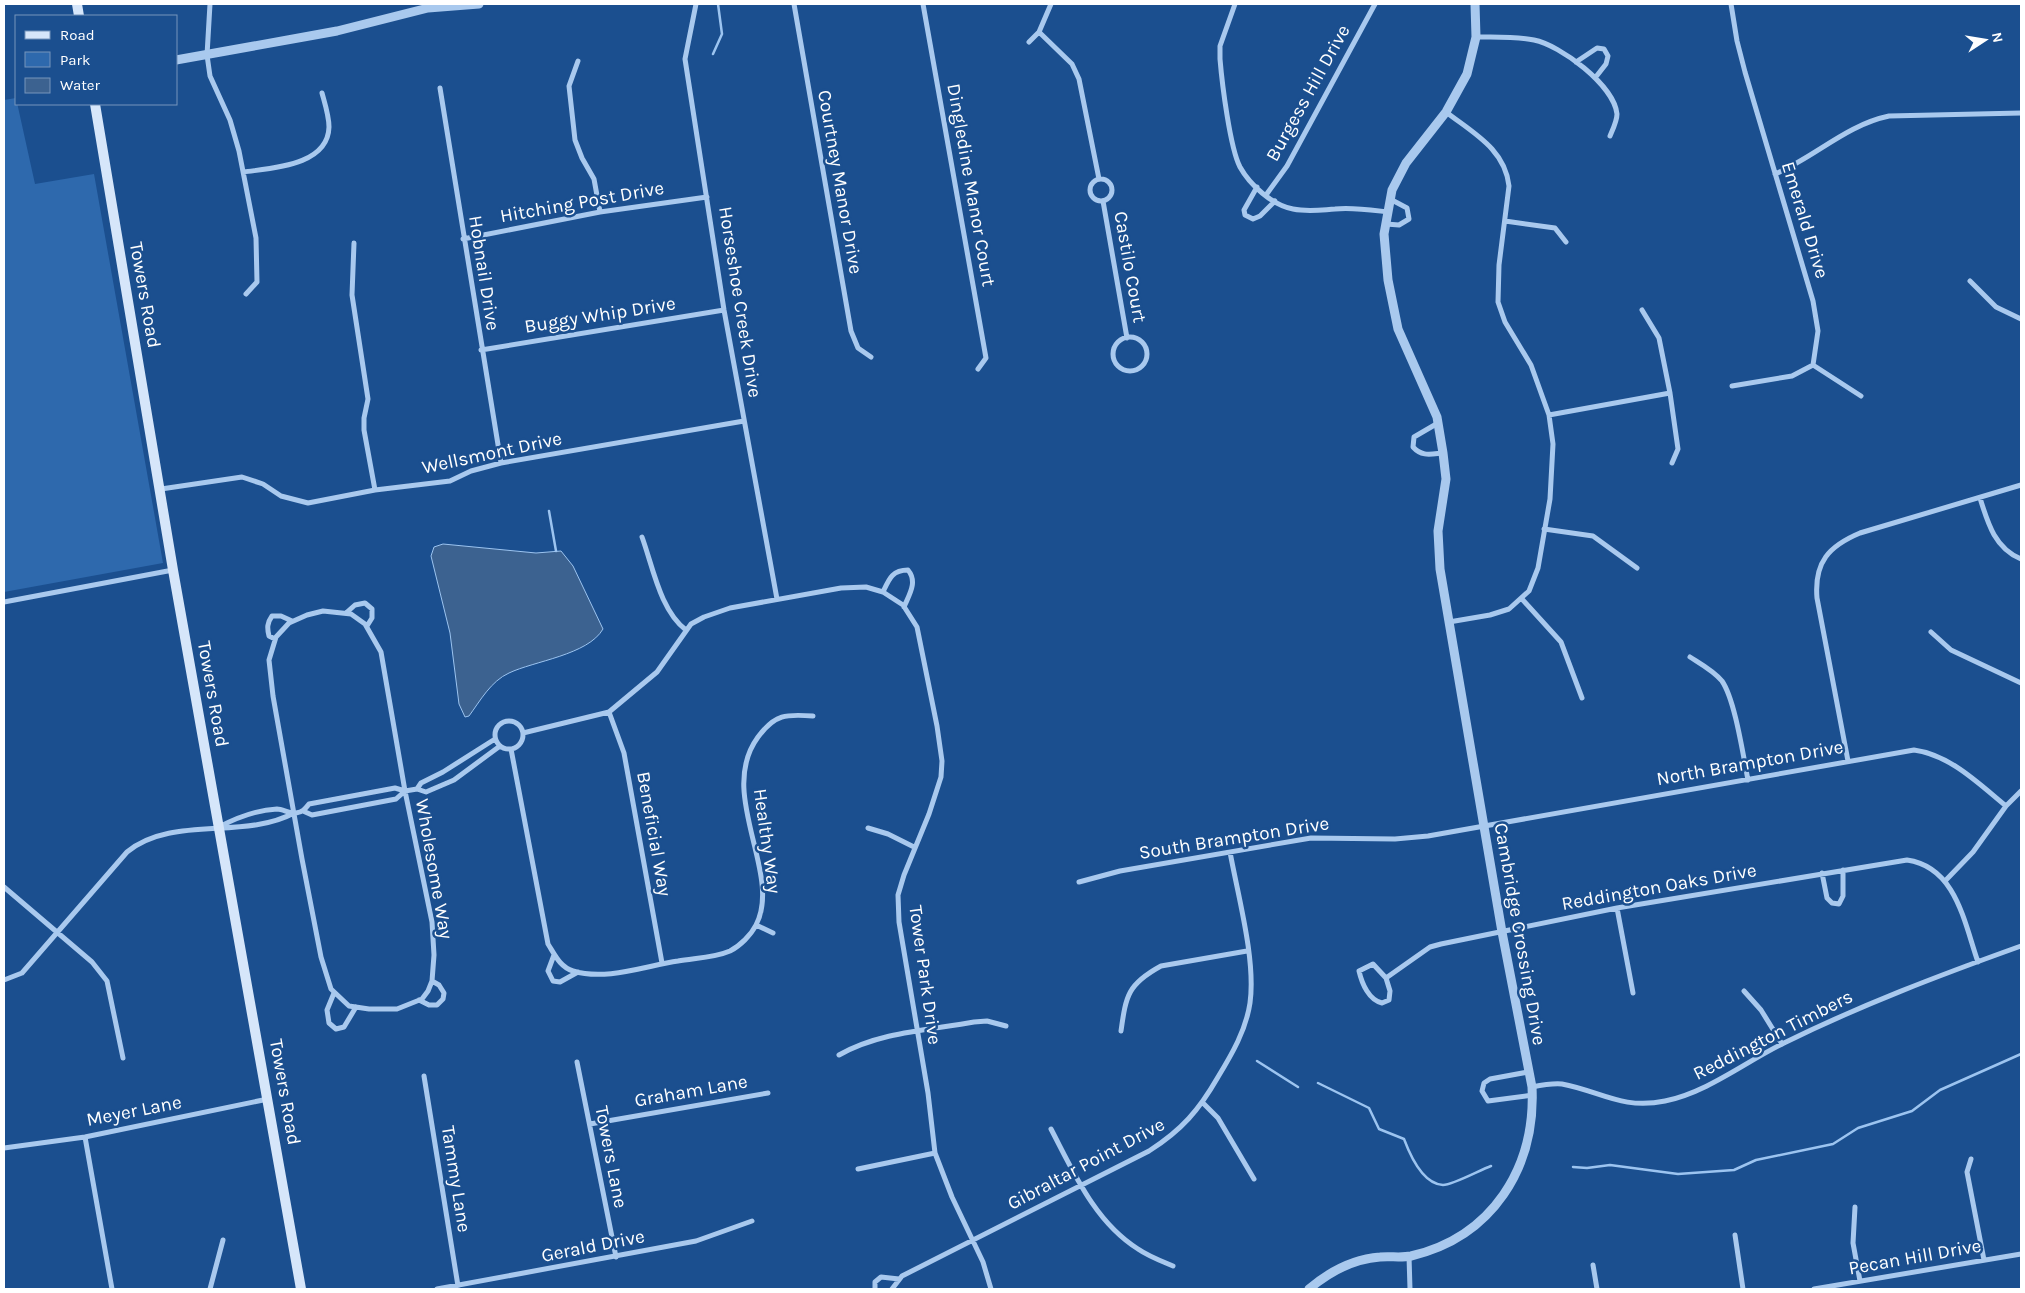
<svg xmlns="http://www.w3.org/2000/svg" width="2025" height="1293" font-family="Karla,sans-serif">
	<rect width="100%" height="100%" fill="#1b4f8f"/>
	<path fill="#2e69ad" d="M 16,98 L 35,184 L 94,174 L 163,563 L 4,592 L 4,100 Z"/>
	<path fill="#3c6290" stroke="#9cc4f0" d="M 443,544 L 536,553 L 561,551 L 573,566 L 603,629 C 588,655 534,661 509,673 C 491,681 480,701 469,716 L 465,717 L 459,704 L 450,633 L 431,556 L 434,547 Z"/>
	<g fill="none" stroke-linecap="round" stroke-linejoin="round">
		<path stroke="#9cc4f0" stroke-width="2.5" d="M 713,54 L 722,34 L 718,4
			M 549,511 L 556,551
			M 1257,1061 L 1298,1087
			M 1318,1083 L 1369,1108 L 1379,1129 L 1404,1139 C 1410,1155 1423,1184 1443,1185 C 1453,1185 1480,1170 1491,1166
			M 1573,1167 L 1587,1168 L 1610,1165 L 1678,1174 L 1734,1170 L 1756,1160 L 1833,1144 L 1858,1128 L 1912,1111 L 1940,1090 L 2021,1054"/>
		<path stroke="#a9c9ee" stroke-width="5" d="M 210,4 L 207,55 L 210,76 L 230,120 L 239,151 L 256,238 L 257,282 L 246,294
			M 696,4 L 685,59 L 724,310 L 777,599
			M 794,4 L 851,331 L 858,348 L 871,357
			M 923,4 L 986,358 L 978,369
			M 1235,4 L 1220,46 L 1220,59 C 1222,83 1230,148 1240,167 C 1250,185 1272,205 1293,209 C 1308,212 1320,210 1335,209 C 1352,207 1371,210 1388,212
			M 1731,4 L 1737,41 L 1745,72 L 1813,301 L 1818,331 L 1813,365
			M 1039,32 L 1072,64 L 1079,79 L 1099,179
			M 1476,37 C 1495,37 1515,36 1534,40 C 1560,45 1614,85 1617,114 C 1617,121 1613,129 1610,136
			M 1029,42 L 1039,32 L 1051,4
			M 578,61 L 569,86 L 575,140 L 582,158 L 594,179 L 600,212
			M 1576,62 L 1597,48 L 1604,49 L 1608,56 L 1606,64 L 1595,78
			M 440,88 L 501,463
			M 1446,112 C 1473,133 1505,149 1509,186 L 1499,265 L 1498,302 L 1505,322 L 1531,365 L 1549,415 L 1553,444 L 1550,499 L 1538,568 L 1529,591 L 1509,609 L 1490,615 L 1449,622
			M 244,172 C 271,168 328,166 329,127 C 329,116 325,104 322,93
			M 1775,174 C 1815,157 1846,125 1889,116 L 2021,113
			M1090 190a11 11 0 1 1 22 0a11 11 0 1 1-22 0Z
			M 1257,187 L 1244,210 L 1245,215 L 1253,219 L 1260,216 L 1275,201
			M 1266,195 L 1287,166 L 1375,4
			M 1103,201 L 1127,338
			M 1505,221 L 1555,228 L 1566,242
			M 1386,224 L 1399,225 L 1409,219 L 1407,208 L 1390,199
			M 463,239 L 600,212 L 707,197
			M 354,243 L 352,295 L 368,399 L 364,418 L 364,430 L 375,490
			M 1970,281 L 1996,307 L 2021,319
			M 1642,310 L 1659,338 L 1670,393 L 1678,449 L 1672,463
			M1113 354a17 17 0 1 1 34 0a17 17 0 1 1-34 0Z
			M 481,350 L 724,310
			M 1813,365 L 1861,396
			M 1732,386 L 1792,376 L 1813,365
			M 1549,415 L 1670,393
			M 1438,423 L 1414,437 L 1413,447 C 1422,457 1431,454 1443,453
			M 161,489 L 242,477 L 263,484 L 281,496 L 308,503 L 375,490 L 450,481 L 471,471 L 501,463 L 744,421
			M 1980,498 C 1988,524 1995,548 2021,559
			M 1544,529 L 1593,536 L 1637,568
			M 642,537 C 653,567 660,610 686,630
			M 883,592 C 889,579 892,570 908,570 C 918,582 909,595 904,607
			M 1522,599 L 1561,642 L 1582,698
			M 4,602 L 173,570
			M 323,611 L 351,614 L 365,624 L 381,652 L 405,791 L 432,922 L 434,955 L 432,981 L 428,991 L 422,999 L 397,1009 L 369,1009 L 349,1006 L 331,989 L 321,957 L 302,859 L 273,696 L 269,660 L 276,637 L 289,623 L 307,615 Z
			M 346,613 L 355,605 L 365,603 L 372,609 L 372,618 L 367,626
			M 1931,632 L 1951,650 L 2021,683
			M 275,639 L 269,636 C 267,628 267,623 272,616 L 281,616 L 292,621
			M 1690,657 C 1701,664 1714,671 1722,681 C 1735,700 1743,755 1748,780
			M 609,712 L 624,753 L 662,963
			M495 735a14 14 0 1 1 28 0a14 14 0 1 1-28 0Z
			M 523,733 L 609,712 L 657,672 L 691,624 L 704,617 L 730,608 L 841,588 L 866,587 L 883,592 L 903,605 L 917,627 L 937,726 L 942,761 L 941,777 L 929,814 L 904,875 L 898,895 L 899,922 L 928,1093 L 935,1153 L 952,1197 L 983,1262 L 991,1289
			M 511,749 L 548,944 C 555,955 560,967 573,971 C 606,981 645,966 678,961 C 694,958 714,958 730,951 C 740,946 751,935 756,925 C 783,873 716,794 758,737 C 775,714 786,714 813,716
			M 1848,761 L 1817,598 C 1814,562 1829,546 1860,533 L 2021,485
			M 417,789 L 426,792 L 454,780 L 500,746
			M 303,811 L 312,815 L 396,799 L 405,791
			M 219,827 C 236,818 257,810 277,809 C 283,809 290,814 296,813 C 303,812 305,809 309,804 L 395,788 L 405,791 L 417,789 L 421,783 L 443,772 L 495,739
			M 868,828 L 888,834 L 914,847
			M 1822,873 L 1827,898 L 1832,903 L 1839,904 L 1843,896 L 1843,870
			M 1946,880 L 1973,852 L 2006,806 L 2021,791
			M 1079,882 L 1120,871 L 1311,838 L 1395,839 L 1428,836 L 1914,750 C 1950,755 1978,783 2006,806
			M 4,887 L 92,962 L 107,981 L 123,1058
			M 1617,908 L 1633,993
			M 756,925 L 773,933
			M 554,955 L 548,971 L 553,981 L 560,982 L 578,972
			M 1386,978 L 1373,964 L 1359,971 C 1362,984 1369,1000 1382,1003 L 1389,1000 L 1390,991 L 1386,978 L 1430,947 L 1441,944 L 1617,908 L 1907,860 C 1956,867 1964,922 1978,962
			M 4,980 L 22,973 L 127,852 C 172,815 244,840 294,813
			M 1744,991 L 1761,1010 L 1782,1044
			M 334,993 L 327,1010 L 329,1023 L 336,1029 L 344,1027 L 356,1007
			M 419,1000 L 429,1005 L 437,1005 L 443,999 L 444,993 L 439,985 L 432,981
			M 1121,1031 C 1126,995 1128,984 1161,966 L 1247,951
			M 839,1055 C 879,1032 929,1030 974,1022 L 987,1021 L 1006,1026
			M 577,1062 L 616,1257
			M 1528,1072 L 1490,1079 L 1484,1083 L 1482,1091 L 1488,1101 L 1533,1095
			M 424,1076 L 458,1286
			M 1532,1087 C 1542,1085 1552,1083 1562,1084 C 1600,1091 1622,1110 1665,1101 C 1708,1092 1745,1062 1784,1043 C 1861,1005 1940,975 2021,946
			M 1203,1103 L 1218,1118 L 1254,1179
			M 590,1124 L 768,1093
			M 1051,1129 C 1074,1173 1095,1222 1138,1249 C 1148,1256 1161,1261 1173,1266
			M 85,1137 L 112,1289
			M 4,1148 L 85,1137 L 268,1099
			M 1971,1159 L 1967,1172 L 1984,1260
			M 858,1169 L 935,1153
			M 1855,1207 L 1853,1243 L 1860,1281
			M 1735,1235 L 1743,1289
			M 1409,1256 L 1410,1289
			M 1593,1265 L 1597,1289
			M 210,1289 L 223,1240
			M 437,1289 L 696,1241 L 752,1221
			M 875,1289 L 875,1282 L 881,1277 L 899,1279
			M 892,1289 L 902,1276 L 1149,1151 C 1182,1130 1199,1110 1218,1077 C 1232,1054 1246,1030 1250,1003 C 1256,960 1238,896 1230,852
			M 1814,1289 L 2021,1254"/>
		<path stroke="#a9c9ee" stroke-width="9" d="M 176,60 L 337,31 L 428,8 L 479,4
			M 1309,1289 C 1329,1272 1353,1259 1380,1257 C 1390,1256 1401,1258 1411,1256 C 1492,1237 1536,1168 1532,1087 L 1502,932 L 1440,569 L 1438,531 L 1446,479 L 1443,453 L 1437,417 L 1398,329 L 1388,280 L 1384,234 L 1392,190 L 1406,163 L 1446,112 L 1467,74 L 1476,37 L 1475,4"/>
		<path stroke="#d6e6fa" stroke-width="10" d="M 77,4 L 79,16
			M 95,104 L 173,570 L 301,1289"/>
	</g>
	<g text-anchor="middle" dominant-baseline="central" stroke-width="5" stroke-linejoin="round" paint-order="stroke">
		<g font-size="19" fill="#fff" stroke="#1b4f8f">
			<text transform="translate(1308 93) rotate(-61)">Burgess Hill Drive</text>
			<text transform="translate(840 182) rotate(80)">Courtney Manor Drive</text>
			<text transform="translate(971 185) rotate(80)">Dingledine Manor Court</text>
			<text transform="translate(582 202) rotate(-10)">Hitching Post Drive</text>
			<text transform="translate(1805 220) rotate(73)">Emerald Drive</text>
			<text transform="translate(1130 267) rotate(80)">Castilo Court</text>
			<text transform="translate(484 273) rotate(81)">Hobnail Drive</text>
			<text transform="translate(145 295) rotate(80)">Towers Road</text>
			<text transform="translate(740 302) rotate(81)">Horseshoe Creek Drive</text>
			<text transform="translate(600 315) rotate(-9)">Buggy Whip Drive</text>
			<text transform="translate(492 453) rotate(-12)">Wellsmont Drive</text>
			<text transform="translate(213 694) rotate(80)">Towers Road</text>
			<text transform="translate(1750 763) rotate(-10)">North Brampton Drive</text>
			<text transform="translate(654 834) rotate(80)">Beneficial Way</text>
			<text transform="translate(1234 838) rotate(-9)">South Brampton Drive</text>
			<text transform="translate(767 841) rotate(82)">Healthy Way</text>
			<text transform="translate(434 869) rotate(80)">Wholesome Way</text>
			<text transform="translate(1659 887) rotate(-10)">Reddington Oaks Drive</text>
			<text transform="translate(1520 934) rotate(80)">Cambridge Crossing Drive</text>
			<text transform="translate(925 975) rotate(82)">Tower Park Drive</text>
			<text transform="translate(1773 1035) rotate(-27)">Reddington Timbers</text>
			<text transform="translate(691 1091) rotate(-10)">Graham Lane</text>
			<text transform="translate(285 1092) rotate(80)">Towers Road</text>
			<text transform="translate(134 1111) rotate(-11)">Meyer Lane</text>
			<text transform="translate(611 1157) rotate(79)">Towers Lane</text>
			<text transform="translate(1086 1164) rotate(-28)">Gibraltar Point Drive</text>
			<text transform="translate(456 1179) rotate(81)">Tammy Lane</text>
			<text transform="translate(593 1246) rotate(-11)">Gerald Drive</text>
			<text transform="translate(1915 1257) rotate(-10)">Pecan Hill Drive</text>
		</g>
	</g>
	<rect width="2025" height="1293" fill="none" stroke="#ffffff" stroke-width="10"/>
	<rect x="15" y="15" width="162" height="90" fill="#1b4f8f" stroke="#7695bc"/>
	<rect x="25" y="31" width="25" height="8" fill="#d6e6fa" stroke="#7695bc"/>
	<text x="60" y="40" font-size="15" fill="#ffffff">Road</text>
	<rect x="25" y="52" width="25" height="15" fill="#2e69ad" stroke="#7695bc"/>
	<text x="60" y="65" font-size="15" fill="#ffffff">Park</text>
	<rect x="25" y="78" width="25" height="15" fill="#3c6290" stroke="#7695bc"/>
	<text x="60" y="90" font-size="15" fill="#ffffff">Water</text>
	<g transform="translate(1985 40) rotate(78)" stroke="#1b4f8f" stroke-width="4" paint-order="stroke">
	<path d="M0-4L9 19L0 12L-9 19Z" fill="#ffffff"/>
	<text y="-8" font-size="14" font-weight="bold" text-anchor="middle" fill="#ffffff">N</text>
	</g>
</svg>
